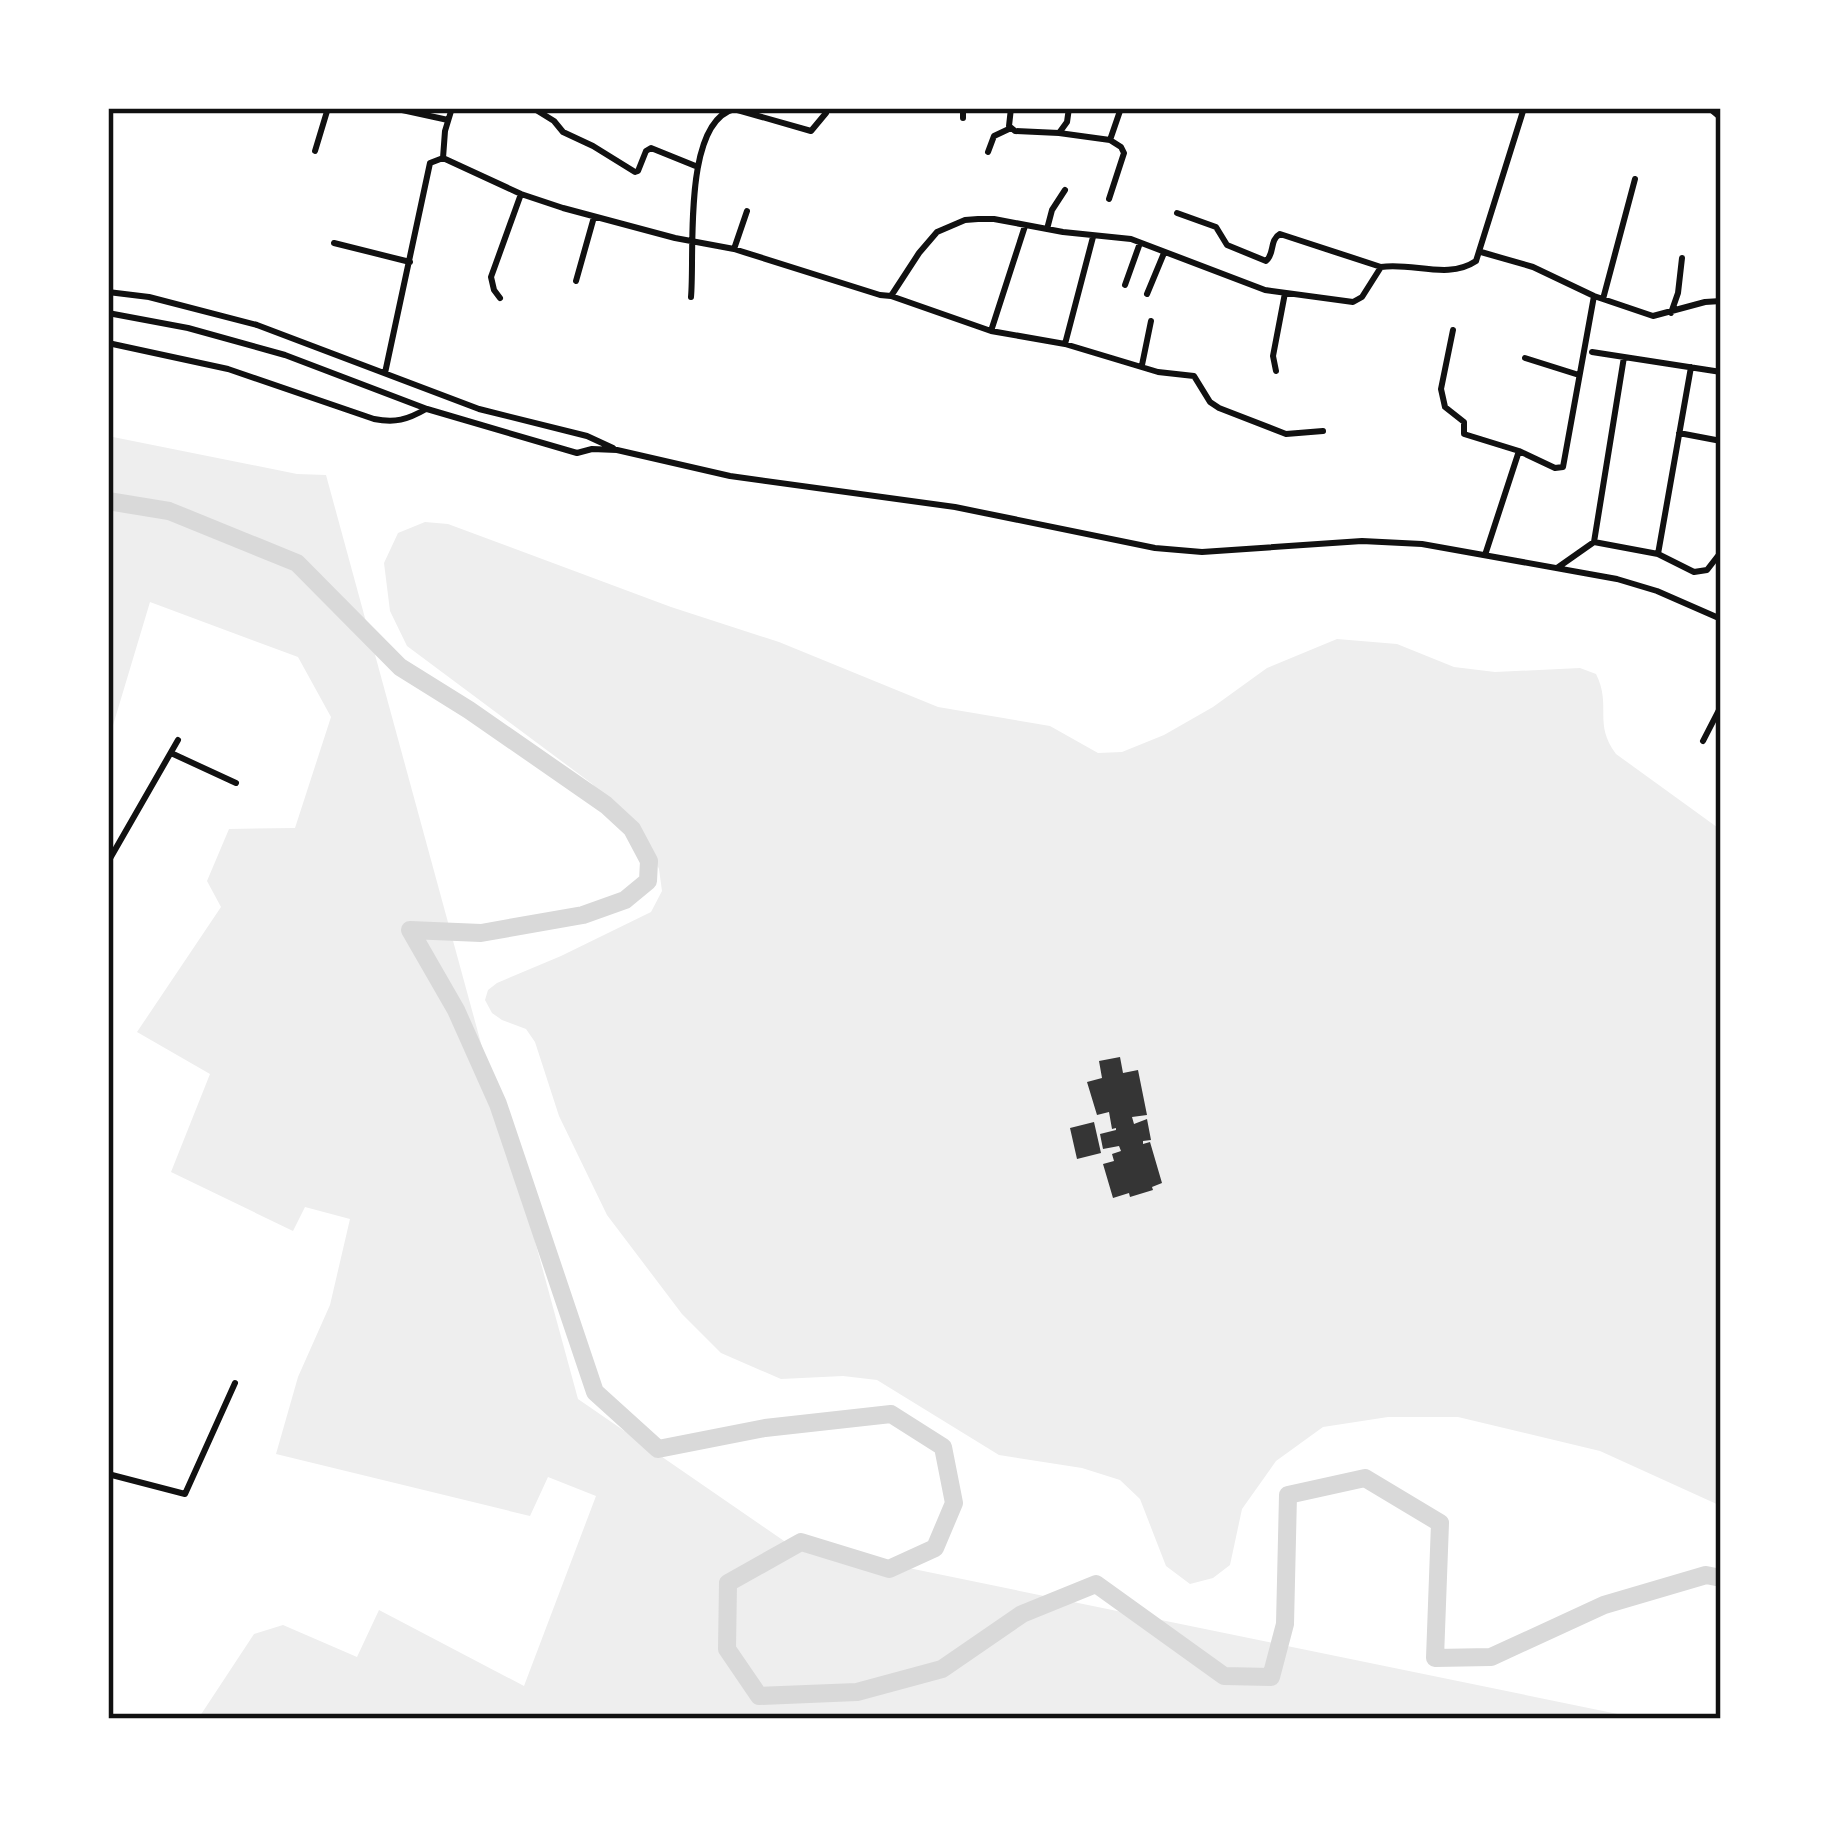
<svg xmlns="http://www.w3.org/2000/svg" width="1829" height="1827" font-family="'Times New Roman',serif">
	<rect width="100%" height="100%" fill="#fff"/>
	<path fill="#eee" d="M 108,436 L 297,474 L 326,475 L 578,1399 L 787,1543 L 1642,1719 L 198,1719 L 254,1634 L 283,1625 L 357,1657 L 379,1610 L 524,1686 L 596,1496 L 548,1477 L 530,1516 L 276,1454 L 298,1377 L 330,1305 L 350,1219 L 305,1207 L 293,1231 L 171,1172 L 210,1074 L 137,1032 L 221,907 L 207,881 L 229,829 L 295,828 L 331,717 L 298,657 L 150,602 L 108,742 Z
		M 425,522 L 448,524 L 671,607 L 779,642 L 938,707 L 1050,726 L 1098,753 L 1122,752 L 1164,735 L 1213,707 L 1267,668 L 1337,639 L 1397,644 L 1454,667 L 1495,672 L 1580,668 L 1596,674 C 1612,706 1593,723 1616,754 L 1721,830 L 1721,1506 L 1600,1451 L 1458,1417 L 1388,1417 L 1323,1427 L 1276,1461 L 1242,1509 L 1230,1565 L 1213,1578 L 1190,1584 L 1166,1566 L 1140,1499 L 1120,1480 L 1082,1468 L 999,1455 L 877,1380 L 843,1376 L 781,1379 L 721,1353 L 682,1314 L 607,1215 L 559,1116 L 535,1042 L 526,1029 L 502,1020 L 492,1013 L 485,1000 L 488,990 L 497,983 L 561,956 L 651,912 L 662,891 L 659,869 L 641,831 L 591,783 L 407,646 L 390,611 L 384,563 L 398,533 Z"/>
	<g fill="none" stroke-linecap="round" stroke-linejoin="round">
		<path stroke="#d9d9d9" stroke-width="18" d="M 108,501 L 169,511 L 297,563 L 400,667 L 469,710 L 606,805 L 632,829 L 649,861 L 648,881 L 625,900 L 583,915 L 481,933 L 410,930 L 456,1010 L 498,1104 L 595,1392 L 658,1449 L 765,1428 L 891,1414 L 943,1447 L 954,1503 L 935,1548 L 889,1569 L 801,1542 L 728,1583 L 727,1649 L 759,1696 L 857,1692 L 942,1669 L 1022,1614 L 1096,1584 L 1224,1676 L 1271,1677 L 1285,1624 L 1288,1495 L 1365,1478 L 1440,1523 L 1435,1658 L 1491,1657 L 1604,1605 L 1706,1575 L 1721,1578"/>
	</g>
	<path fill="#353535" d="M 1120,1057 L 1123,1073 L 1138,1070 L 1147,1115 L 1132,1117 L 1134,1124 L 1147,1119 L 1151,1140 L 1143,1141 L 1143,1144 L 1150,1142 L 1162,1183 L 1152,1187 L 1153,1190 L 1130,1197 L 1129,1193 L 1113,1198 L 1103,1164 L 1114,1161 L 1112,1154 L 1121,1151 L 1119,1146 L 1103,1149 L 1100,1134 L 1116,1130 L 1116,1128 L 1112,1129 L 1109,1112 L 1097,1115 L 1087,1082 L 1102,1078 L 1099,1061 Z
		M 1094,1122 L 1101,1153 L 1077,1159 L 1070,1128 Z"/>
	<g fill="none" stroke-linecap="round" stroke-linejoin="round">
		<path stroke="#111" stroke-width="6" d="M 393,108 L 448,120
			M 533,108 L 554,121 L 563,132 L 593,146 L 635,172 L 638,171 L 646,151 L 651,148 L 698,167
			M 1011,108 L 1009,126 L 1015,131 L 1059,133 L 1067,122 L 1069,108
			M 1709,108 L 1721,118
			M 963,118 L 963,108
			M 1059,133 L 1110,140 L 1121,108
			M 315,151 L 328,108
			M 988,152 L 994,136 L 1011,128
			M 443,158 L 521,194 L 563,208 L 675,238 L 734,249 L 880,295 L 891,296 L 919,253 L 937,232 L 965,220 L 978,219 L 994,219 L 1063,232 L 1131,239 L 1265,290 L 1353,302 L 1362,297 L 1381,267 C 1413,262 1448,280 1476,261 L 1524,108
			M 443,158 L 445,131 L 452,108
			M 1109,199 L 1124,153 L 1121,147 L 1110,140
			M 1177,213 L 1216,227 L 1227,245 L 1266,261 C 1275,254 1269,240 1280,234 L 1381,267
			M 1047,229 L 1052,210 L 1065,190
			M 334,243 L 410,262
			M 734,249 L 747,211
			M 1481,252 L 1533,267 L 1594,296 L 1653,316 L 1705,302 L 1721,301
			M 576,281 L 594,217
			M 1125,285 L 1140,243
			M 108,292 L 149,297 L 257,325 L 479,409 L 587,436 L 613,448
			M 1147,294 L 1164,253
			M 891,296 L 991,331 L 1065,344 L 1158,372 L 1194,376 L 1210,402 L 1219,408 L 1286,434 L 1323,431
			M 691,297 C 695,255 682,123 734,109 L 811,131 L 826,113
			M 500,298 L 494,290 L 491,277 L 521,194
			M 1603,299 L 1635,179
			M 108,313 L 188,328 L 285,355 L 427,409 L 577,453 L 592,449 L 617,450 L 730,476 L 955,507 L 1155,548 L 1202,552 L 1362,541 L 1422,544 L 1617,579 L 1657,591 L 1721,619
			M 1671,313 L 1678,293 L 1682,258
			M 1453,330 L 1441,389 L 1445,407 L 1464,422 L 1464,434 L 1519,451 L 1555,468 L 1563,467 L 1594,296
			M 991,331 L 1025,226
			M 108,343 L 228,369 L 374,419 C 395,423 407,420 426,409
			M 1065,344 L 1093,237
			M 1592,352 L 1721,372
			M 1525,358 L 1579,375
			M 1142,365 L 1151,321
			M 1276,371 L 1273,356 L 1285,293
			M 385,373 L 430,163 L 443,158
			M 1679,433 L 1721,441
			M 1594,542 L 1624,357
			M 1658,554 L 1691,367
			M 1485,555 L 1519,451
			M 1557,568 L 1594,542 L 1658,554 L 1694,572 L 1707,570 L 1721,552
			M 1703,741 L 1721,706
			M 171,753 L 236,783
			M 108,862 L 178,740
			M 108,1474 L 185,1494 L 235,1383"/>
	</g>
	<rect width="1829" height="1827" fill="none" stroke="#ffffff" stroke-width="222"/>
	<rect x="111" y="111" width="1607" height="1605" fill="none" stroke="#111" stroke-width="4.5"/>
</svg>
